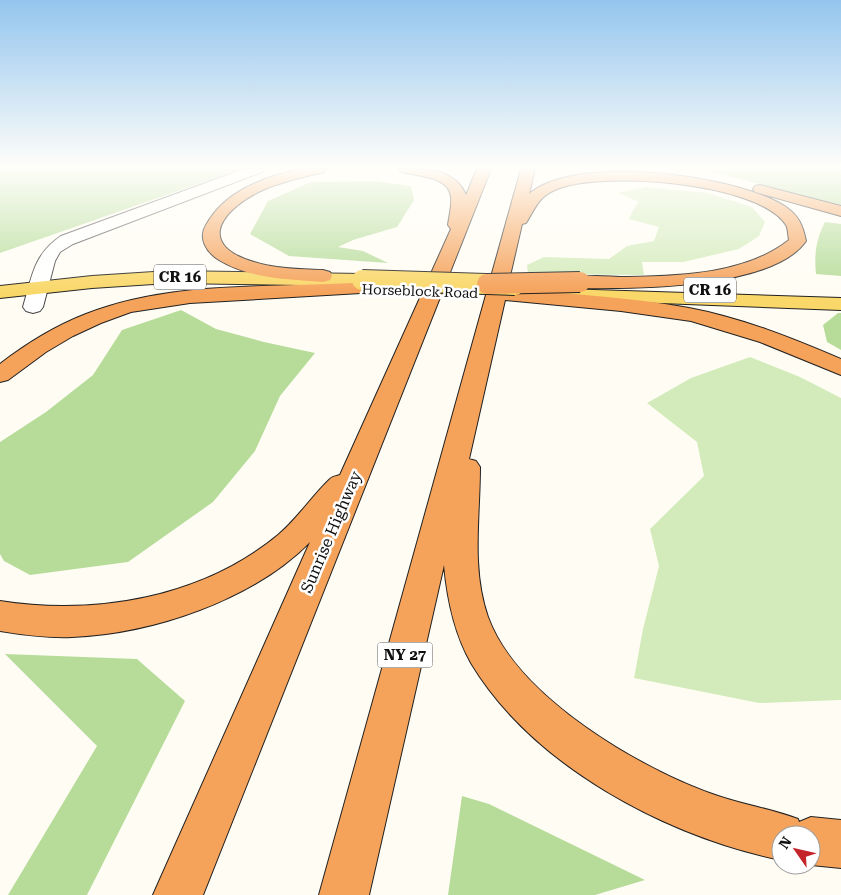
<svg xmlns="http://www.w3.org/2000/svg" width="841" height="895" font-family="'Roboto Serif',serif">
	<rect width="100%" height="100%" fill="#fffdf3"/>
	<path fill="#d3ebbb" d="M 646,187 L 707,193 L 752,207 L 765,222 L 759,236 L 739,249 L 683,262 L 642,262 L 644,275 L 528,274 L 527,265 L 544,257 L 609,259 L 627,246 L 654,241 L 659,227 L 629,219 L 633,210 L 639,202 L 618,193 Z
		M 750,357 L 800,377 L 841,398 L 841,700 L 759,703 L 634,678 L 643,629 L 659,566 L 650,529 L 704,476 L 697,442 L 647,403 L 691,378 Z"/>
	<path fill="#b7dc9a" d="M 0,169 L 241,169 L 0,253 Z
		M 701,169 L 841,169 L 841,205 Z
		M 375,181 L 411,186 L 414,200 L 397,227 L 353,240 L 338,247 L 363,251 L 388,263 L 289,256 L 250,234 L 268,201 L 311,182 Z
		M 825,222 L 841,224 L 841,276 L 816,274 C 814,255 816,239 825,222 Z
		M 181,310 L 216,329 L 264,342 L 315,353 L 280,396 L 255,451 L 213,502 L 128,562 L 30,575 L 4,561 L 0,554 L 0,442 L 46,412 L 93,375 L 122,330 Z
		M 838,313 L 841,313 L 841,350 L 827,342 L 823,325 Z
		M 5,654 L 137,659 L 185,701 L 87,895 L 8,895 L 97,746 Z
		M 462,796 L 489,804 L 645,880 L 595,895 L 448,895 Z"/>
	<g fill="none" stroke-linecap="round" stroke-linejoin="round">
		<g stroke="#434343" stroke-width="2">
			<path id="minor" d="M 244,169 L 264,169 L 262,172 L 73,244 L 60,252 L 55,261 L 43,307 L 40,311 L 33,313 L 26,311 L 23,307 C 32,277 33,255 61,236 Z"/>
		</g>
		<g stroke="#212121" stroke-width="2">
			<path id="major" d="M 169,271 L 362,274 L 369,276 L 371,280 L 369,284 L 362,286 L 169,283 L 92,288 L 0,298 L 0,286 L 92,276 Z
				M 563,289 L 841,298 L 841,310 L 556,299 L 553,295 L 556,291 Z"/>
		</g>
		<g stroke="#212121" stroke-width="2">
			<path id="highway" d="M 299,169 L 326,169 L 324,172 C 304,177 284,181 265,189 C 224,207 193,244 254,262 C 276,269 300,269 323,270 L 330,272 L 332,276 L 330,280 L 323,282 C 288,279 250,279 219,260 C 206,252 198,238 206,225 C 225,191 262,178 299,169 Z
				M 399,169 C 424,169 455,168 466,195 L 477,169 L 491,169 L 203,895 L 153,895 L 310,542 C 253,600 152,634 72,637 C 48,638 24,635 0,631 L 0,601 C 95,616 202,598 278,535 C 298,518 312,496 330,479 C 333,476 337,476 340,475 L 451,229 L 448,225 C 449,216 452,207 451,197 C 449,176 417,176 401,172 Z
				M 521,169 L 535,169 L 529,194 C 575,153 738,175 786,207 C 799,216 803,226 806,241 C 773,289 634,289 580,288 L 573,286 L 570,282 L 573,278 C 590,274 610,277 627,277 C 681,276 746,274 789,240 C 788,235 788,228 786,225 C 759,182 598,170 555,190 C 538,197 535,209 526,223 L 522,224 L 507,289 C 568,294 629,297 689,308 C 742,318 792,338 841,359 L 841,375 L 760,342 L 691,321 L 621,311 L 505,300 L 469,459 L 476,461 L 480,467 C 480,517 471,568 488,617 C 517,697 641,770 718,796 C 744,805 772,809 798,819 L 799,822 L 811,817 L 841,820 L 841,868 L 811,865 L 811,835 L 781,835 L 781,860 C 666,836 533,766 471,663 C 454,633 447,598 444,565 L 369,895 L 319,895 Z
				M 760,185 L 841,206 L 841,216 L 755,192 L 753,189 L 755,186 Z
				M 354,283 L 361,285 L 364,289 L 361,293 L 190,303 L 131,312 L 101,323 L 73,336 L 46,352 L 8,380 L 0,382 L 0,364 C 26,344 55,326 86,314 C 170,281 265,288 354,283 Z"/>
		</g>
		<use href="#minor" fill="#fff" fill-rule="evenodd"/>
		<use href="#major" fill="#f9d768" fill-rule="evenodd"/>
		<use href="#highway" fill="#f5a25a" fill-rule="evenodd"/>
		<g stroke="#212121" stroke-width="22" stroke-linecap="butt">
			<path id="major-bridge" d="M 362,280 L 515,285"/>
		</g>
		<g stroke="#212121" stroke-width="22" stroke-linecap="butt">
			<path id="highway-bridge" d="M 487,284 L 580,282"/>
		</g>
		<use href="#major-bridge" stroke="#f9d768" stroke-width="20"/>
		<use href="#highway-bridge" stroke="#f5a25a" stroke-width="20"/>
	</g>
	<linearGradient id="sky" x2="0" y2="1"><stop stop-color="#94c5ee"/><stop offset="0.57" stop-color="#fffefa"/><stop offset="1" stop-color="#fffefa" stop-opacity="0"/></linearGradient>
	<rect width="841" height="294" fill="url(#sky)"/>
	<g text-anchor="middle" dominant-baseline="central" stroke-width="5" stroke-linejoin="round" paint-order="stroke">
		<g font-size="14" fill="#101010" stroke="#fff">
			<text transform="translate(420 291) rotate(2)">Horseblock Road</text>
		</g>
		<g fill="#fff" stroke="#585858" stroke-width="1">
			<rect x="154" y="264.5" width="52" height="25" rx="4"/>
			<rect x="684" y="277.5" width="52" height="25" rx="4"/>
			<rect x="377.5" y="642.5" width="55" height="25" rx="4"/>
		</g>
		<g font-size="15" font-weight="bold" fill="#101010">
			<text x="180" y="277">CR 16</text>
			<text x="710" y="290">CR 16</text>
			<text x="405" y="655">NY 27</text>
		</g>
		<g font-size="16" fill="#101010" stroke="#fff">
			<text transform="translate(331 532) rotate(-67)">Sunrise Highway</text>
		</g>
	</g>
	<g transform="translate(796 850) rotate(304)"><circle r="24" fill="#ffffff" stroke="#9f9f9f"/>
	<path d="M0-4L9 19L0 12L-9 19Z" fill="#c3252b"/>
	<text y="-8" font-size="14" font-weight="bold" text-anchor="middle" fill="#101010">N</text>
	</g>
</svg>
